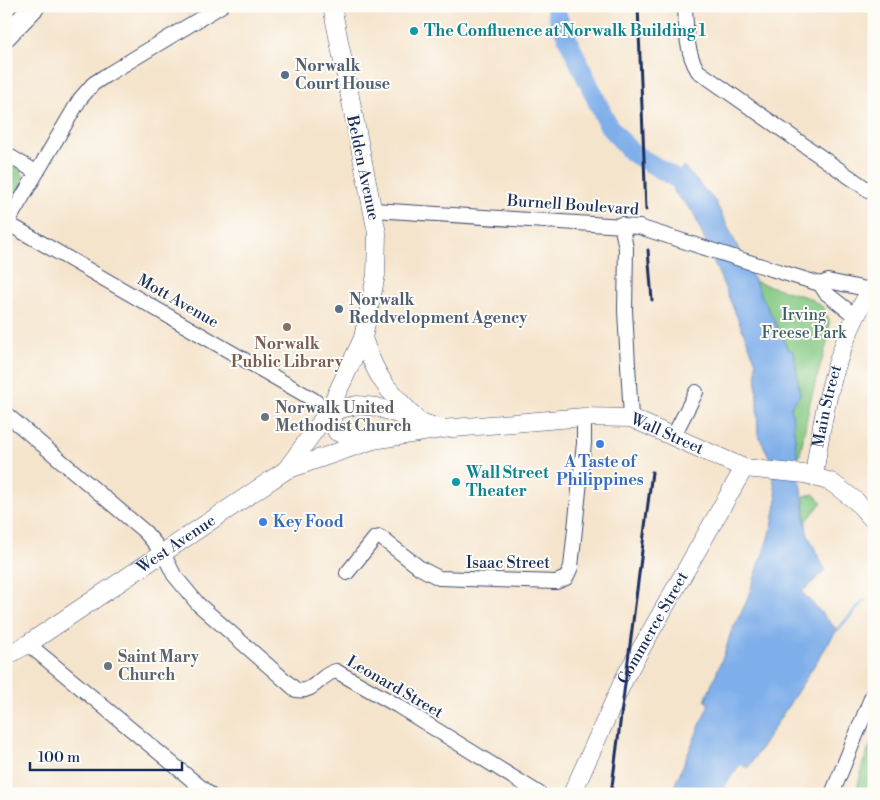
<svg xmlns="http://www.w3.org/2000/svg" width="880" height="800" font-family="'Libre Bodoni',serif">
	<rect width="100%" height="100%" fill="#fdfcf7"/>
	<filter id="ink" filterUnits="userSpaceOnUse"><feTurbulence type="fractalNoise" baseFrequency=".02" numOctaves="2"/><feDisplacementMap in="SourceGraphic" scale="10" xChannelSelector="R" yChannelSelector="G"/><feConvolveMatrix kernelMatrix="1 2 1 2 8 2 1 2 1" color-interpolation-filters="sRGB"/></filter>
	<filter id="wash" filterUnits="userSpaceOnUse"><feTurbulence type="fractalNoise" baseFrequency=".0096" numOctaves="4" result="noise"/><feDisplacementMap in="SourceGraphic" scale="20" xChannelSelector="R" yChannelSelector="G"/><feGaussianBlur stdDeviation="1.12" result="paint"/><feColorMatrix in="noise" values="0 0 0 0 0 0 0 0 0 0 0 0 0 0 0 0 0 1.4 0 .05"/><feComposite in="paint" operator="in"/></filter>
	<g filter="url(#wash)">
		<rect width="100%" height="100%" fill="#f5e4cc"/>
		<path fill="#83c882" stroke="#4f7c70" d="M 6,160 L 21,169 L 24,180 L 6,211 Z
			M 753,281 L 810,298 L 824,308 L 829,320 L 829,336 L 810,402 L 800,455 L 796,459 L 791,406 L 800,395 L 794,352 L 788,349 Z
			M 814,494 L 822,502 L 806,522 L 804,496 Z
			M 874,737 L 874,794 L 856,794 L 863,763 Z"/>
		<path fill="#7fafea" stroke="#4d6fa4" d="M 683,166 L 715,201 L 788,349 L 794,352 L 800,395 L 791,406 L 807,533 L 825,570 L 802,592 L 837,630 L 748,768 L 740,764 L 726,784 L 723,794 L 671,794 L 709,704 L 705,701 L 725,652 L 731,632 L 746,603 L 772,527 L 777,499 L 769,456 L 758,435 L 756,362 L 693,212 L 673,191 Z"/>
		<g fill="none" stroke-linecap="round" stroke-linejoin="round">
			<path stroke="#7fafea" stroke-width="3" d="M 837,630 L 864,601"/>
			<path stroke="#7fafea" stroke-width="19" d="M 555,6 L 559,20 L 608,125 L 631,152 L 677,179 L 695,196"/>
		</g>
	</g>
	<g filter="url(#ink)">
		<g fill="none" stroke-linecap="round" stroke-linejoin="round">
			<g stroke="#3c4a6e" stroke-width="16">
				<path id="minor" d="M 685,6 C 686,27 686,53 698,71 L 874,194
					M 6,154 L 36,172
					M 374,210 L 639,227
					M 7,223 L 314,400 L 328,412
					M 621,224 L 626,248 L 625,311 L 631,418
					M 6,225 L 80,99 L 93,84 L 105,76 L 221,6
					M 768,268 L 820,284 L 828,281 L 871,290
					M 820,284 L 826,293 L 855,316
					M 6,414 L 145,532 L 163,553 L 174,575 L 198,604 L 296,690 C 314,694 320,674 336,671 L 398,706 L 540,794
					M 674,435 L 696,392
					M 347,573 L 375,538 L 380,537 L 420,568 L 439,578 L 556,582 L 566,578 L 571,567 L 584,443 L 584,417
					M 28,644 L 209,794
					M 832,794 L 874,691"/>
			</g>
			<g stroke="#3c4a6e" stroke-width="19">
				<g id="major">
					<path d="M 363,338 C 376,377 386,389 415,417"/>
					<path d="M 328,412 L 357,405 L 377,407 L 441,429"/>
					<path d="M 328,412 L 337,432 L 354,439 L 366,439"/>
					<path id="s1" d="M 286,470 L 373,440 L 442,429 L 584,417 L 631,418 L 744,468 L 805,474 L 831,482 L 856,501 L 874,521"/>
					<path id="s2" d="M 814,476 C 823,410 836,342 874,285"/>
					<path id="s3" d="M 6,656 L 28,644 L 286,470 L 328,412 L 363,338 L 376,275 L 377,233 L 332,6"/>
					<path id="s4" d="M 572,794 L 626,675 L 744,468"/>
				</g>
			</g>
			<g stroke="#3c4a6e" stroke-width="22">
				<path id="highway" d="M 6,36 L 35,6"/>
			</g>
			<use href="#minor" stroke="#fff" stroke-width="14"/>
			<use href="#major" stroke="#fff" stroke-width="18"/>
			<use href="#highway" stroke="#fff" stroke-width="20"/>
			<path stroke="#1b2f5e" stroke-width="3" d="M 638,6 L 646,210
				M 648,250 L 652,300
				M 611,794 L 652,472"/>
			<g stroke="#3c4a6e" stroke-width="16" stroke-linecap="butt">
				<path id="minor-bridge" d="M 639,227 L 768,268"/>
			</g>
			<use href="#minor-bridge" stroke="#fff" stroke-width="14"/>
		</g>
	</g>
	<g fill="#0f9aa8" stroke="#fdfcf7" stroke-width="2">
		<circle cx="414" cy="31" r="5"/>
		<circle cx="456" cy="482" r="5"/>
	</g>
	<g fill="#5c6f8a" stroke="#fdfcf7" stroke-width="2">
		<circle cx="285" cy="75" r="5"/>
		<circle cx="339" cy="309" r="5"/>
	</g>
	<circle fill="#8d6e63" stroke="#fdfcf7" stroke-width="2" cx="287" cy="327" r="5"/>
	<g fill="#6b7280" stroke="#fdfcf7" stroke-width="2">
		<circle cx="265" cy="417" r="5"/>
		<circle cx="108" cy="666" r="5"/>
	</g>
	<g fill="#3f7fe0" stroke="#fdfcf7" stroke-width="2">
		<circle cx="600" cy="444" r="5"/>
		<circle cx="263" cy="522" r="5"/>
	</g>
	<g text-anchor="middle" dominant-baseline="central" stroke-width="4" stroke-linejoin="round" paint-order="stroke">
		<g font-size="16" font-weight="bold" fill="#0d838f" stroke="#fdfcf7" text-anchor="start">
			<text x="424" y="31">The Confluence at Norwalk Building 1</text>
			<text x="466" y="473">Wall Street<tspan x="466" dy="18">Theater</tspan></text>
		</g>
		<g font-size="16" font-weight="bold" fill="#4e5e75" stroke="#fdfcf7" text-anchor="start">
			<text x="295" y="66">Norwalk<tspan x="295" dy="18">Court House</tspan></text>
			<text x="349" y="300">Norwalk<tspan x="349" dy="18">Reddvelopment Agency</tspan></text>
		</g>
		<g font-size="16" fill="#1b2f5e" stroke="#fdfcf7">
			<text transform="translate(363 168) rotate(78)">Belden Avenue</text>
			<text transform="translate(573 205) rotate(4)">Burnell Boulevard</text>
			<text transform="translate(178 301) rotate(30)">Mott Avenue</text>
			<text stroke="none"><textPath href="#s2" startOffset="71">Main Street</textPath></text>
			<text stroke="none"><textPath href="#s1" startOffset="391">Wall Street</textPath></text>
			<text stroke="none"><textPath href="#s3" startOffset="204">West Avenue</textPath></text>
			<text x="508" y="563">Isaac Street</text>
			<text stroke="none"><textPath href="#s4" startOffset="185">Commerce Street</textPath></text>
			<text transform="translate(395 687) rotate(30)">Leonard Street</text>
		</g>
		<g font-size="16" fill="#3a5d69" stroke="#fdfcf7">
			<text x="804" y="315">Irving<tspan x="804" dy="18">Freese Park</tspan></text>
		</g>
		<g font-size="16" font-weight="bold" fill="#785e54" stroke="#fdfcf7">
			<text x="287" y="344">Norwalk<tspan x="287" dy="18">Public Library</tspan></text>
		</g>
		<g font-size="16" font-weight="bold" fill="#5b616d" stroke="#fdfcf7" text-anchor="start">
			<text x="275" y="408">Norwalk United<tspan x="275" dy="18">Methodist Church</tspan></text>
			<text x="118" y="657">Saint Mary<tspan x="118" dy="18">Church</tspan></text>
		</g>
		<g font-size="16" font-weight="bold" fill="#366cbe" stroke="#fdfcf7">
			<text x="600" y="462">A Taste of<tspan x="600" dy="18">Philippines</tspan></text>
			<text x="273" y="522" text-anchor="start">Key Food</text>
		</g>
	</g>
	<rect width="880" height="800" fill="none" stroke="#fdfcf7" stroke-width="25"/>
	<path d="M30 762v8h152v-8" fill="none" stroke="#1b2f5e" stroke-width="2.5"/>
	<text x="38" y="762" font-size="15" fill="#1b2f5e" stroke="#fdfcf7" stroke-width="4" paint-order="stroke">100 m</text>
</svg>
